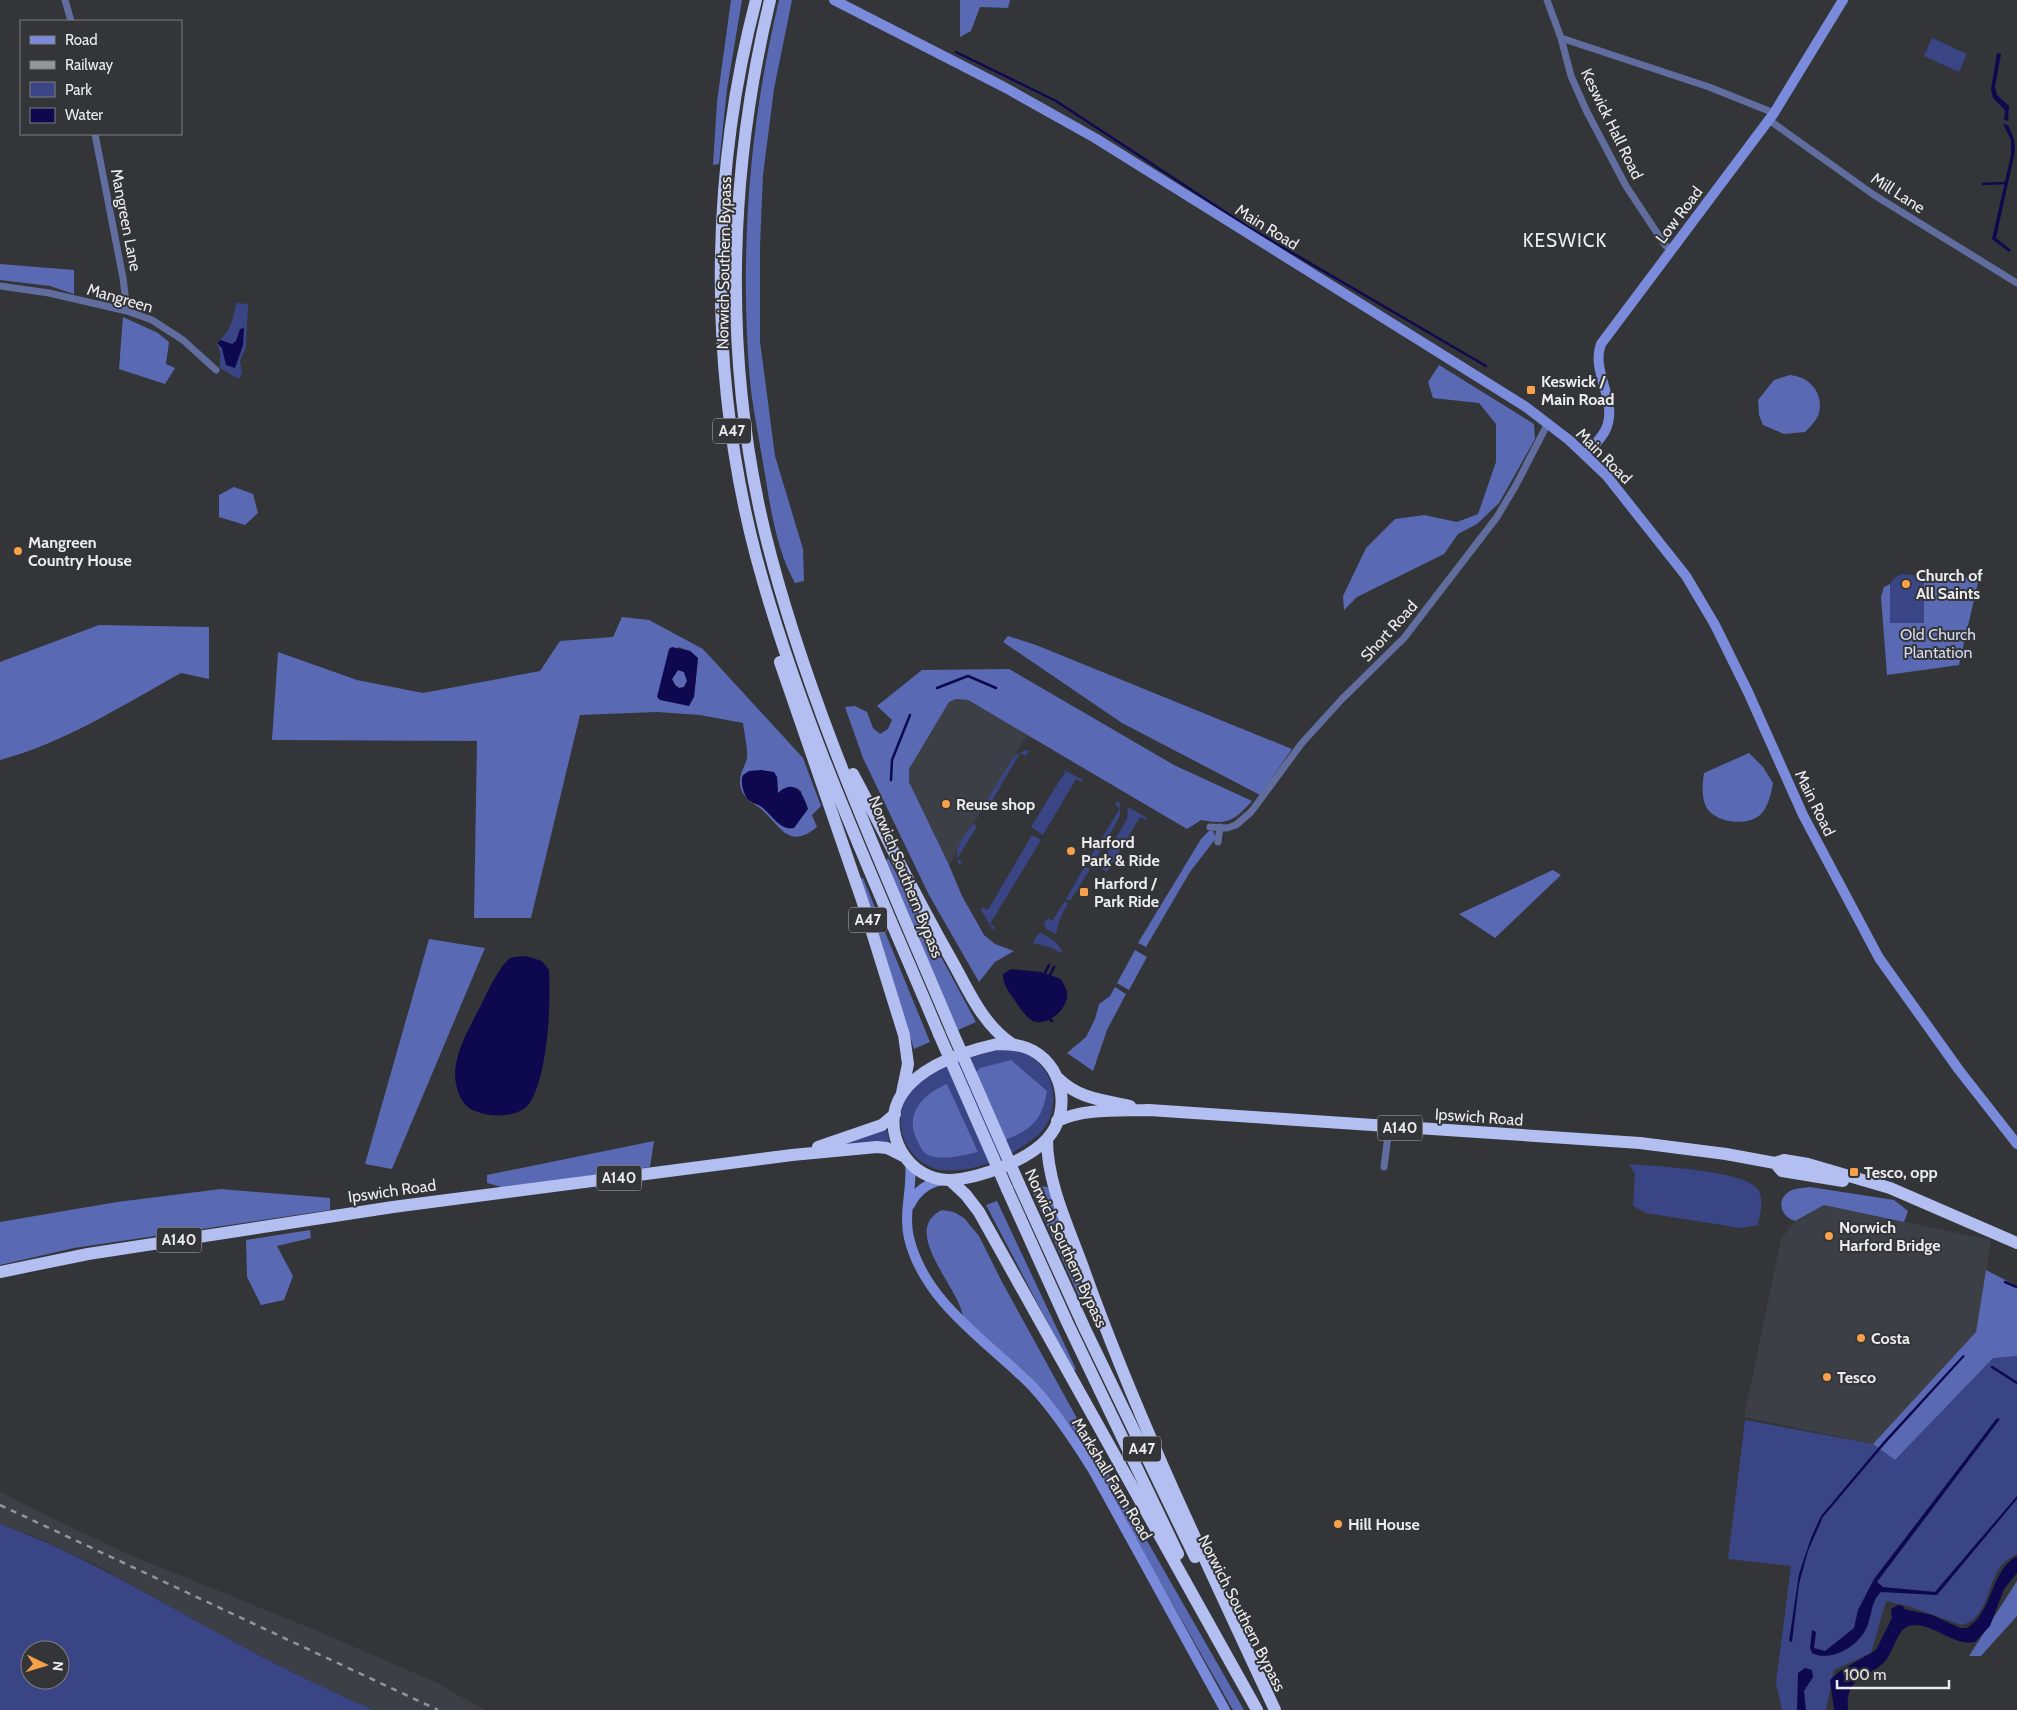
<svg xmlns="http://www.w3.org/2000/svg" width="2017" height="1710" font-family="Cabin,sans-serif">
	<rect width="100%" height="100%" fill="#343538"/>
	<path fill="#3c3f46" d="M 956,699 L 967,700 L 1027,735 L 949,865 L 909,782 L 909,769 L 949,702 Z
		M 1824,1205 L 1991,1240 L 1976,1332 L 1873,1444 L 1744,1417 L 1781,1239 L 1795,1221 Z
		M 0,1491 L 21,1503 L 132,1556 L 313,1629 L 435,1682 L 485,1710 L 373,1710 L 322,1687 L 223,1636 L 95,1564 L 34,1536 L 0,1524 Z"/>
	<path fill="#3a4586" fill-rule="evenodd" d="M 1932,38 L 1967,54 L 1959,72 L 1924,56 Z
		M 236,303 L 248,304 L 246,347 L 240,361 L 242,372 L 239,379 L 220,368 L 220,353 L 217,343 C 231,331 233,320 236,303 Z
		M 1902,574 L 1924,576 L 1925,623 L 1889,623 C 1889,606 1882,580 1902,574 Z
		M 1026,750 L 1029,751 L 1026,756 L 1020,753 L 990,804 L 986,802 L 1014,756 Z
		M 1064,770 L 1083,780 L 1082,782 L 1076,779 L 1043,835 L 1031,827 L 1065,772 Z
		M 1117,801 L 1120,803 L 1120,816 L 1093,864 L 1088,861 L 1120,808 L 1115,805 Z
		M 1128,807 L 1147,818 L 1146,820 L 1140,817 L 1107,872 L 1099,867 L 1127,819 Z
		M 973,824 L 977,826 L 957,859 L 962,862 L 960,866 C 951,851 964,837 973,824 Z
		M 1032,835 L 1041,840 L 990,924 L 995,927 L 993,930 L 981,910 L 982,907 L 988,910 Z
		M 1085,866 L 1090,869 L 1070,901 L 1066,899 Z
		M 1065,901 L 1068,903 L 1059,921 L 1056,934 L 1046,929 L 1044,922 L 1049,918 L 1052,921 Z
		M 1041,933 L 1056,942 L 1062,951 L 1061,953 L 1052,948 L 1033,943 L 1037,935 Z
		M 1000,1049 C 1007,1050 1016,1049 1022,1052 C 1054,1064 1063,1105 1042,1131 C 1026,1149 981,1170 957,1170 C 948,1171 939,1171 931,1167 C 901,1155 891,1115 911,1090 C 933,1065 970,1058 1000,1049 Z
		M 887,1129 L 889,1143 L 844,1144 Z
		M 1629,1164 C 1652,1166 1749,1170 1759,1191 C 1764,1202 1760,1214 1758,1225 L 1740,1228 L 1646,1213 L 1633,1206 L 1635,1174 Z
		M 2017,1356 L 2017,1554 C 2012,1557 2004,1561 2001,1566 C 1987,1583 1988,1620 1961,1625 L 1911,1607 L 1886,1601 L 1871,1653 L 1834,1670 L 1826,1710 L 1782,1710 L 1776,1683 L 1791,1566 L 1728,1559 L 1745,1420 L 1873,1444 L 1895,1460 L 1993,1357 Z
		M 0,1524 C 78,1552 148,1595 220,1634 C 270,1662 321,1687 373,1710 L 0,1710 ZM 30,1650 L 60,1650 L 60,1680 L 30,1680 Z"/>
	<path fill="#5a69b3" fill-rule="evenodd" d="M 731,0 L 742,0 L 727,89 L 719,164 L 713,165 L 717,102 Z
		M 779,0 L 792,0 L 774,89 L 763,175 L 760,246 L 760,341 L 775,456 L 803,549 L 804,581 L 795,583 C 775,547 770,503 763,463 C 758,432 751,400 749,369 C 740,245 750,121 779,0 Z
		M 960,0 L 1010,0 L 1008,8 L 980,7 L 971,31 L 960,37 Z
		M 0,264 L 74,270 L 74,294 L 50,286 L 0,280 Z
		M 123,317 L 158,333 L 169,342 L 166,364 L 175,368 L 165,384 L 119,369 Z
		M 1439,365 L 1534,424 L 1535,439 L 1499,503 L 1477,524 L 1458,534 L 1444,554 L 1357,597 L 1344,610 L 1343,596 L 1366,548 L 1395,519 L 1424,515 L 1457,522 L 1478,514 L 1496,462 L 1496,424 L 1479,403 L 1433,398 L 1428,382 Z
		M 1790,375 C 1809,377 1824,392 1819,413 C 1817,420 1810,427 1805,432 L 1784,434 L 1763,425 L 1759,415 L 1758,400 L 1774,380 Z
		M 234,487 L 253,494 L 258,513 L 245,525 L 219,517 L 219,495 Z
		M 1924,576 L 1979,578 L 1959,665 L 1887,675 L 1881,597 L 1884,587 L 1890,584 L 1890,623 L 1924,623 Z
		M 622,617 L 649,620 L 703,649 L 803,758 L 821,806 L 812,815 L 817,827 C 788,851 780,825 761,809 C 751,801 742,798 740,784 C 739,775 745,766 747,758 C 748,747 744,733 743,723 L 700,715 L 657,712 L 580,715 L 531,918 L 474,918 L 477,741 L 272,740 L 278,652 L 357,680 L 423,693 L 540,671 L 560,641 L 613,637 ZM 678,647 L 690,651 L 698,658 L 694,697 L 657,697 ZM 749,771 L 769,771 L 777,777 L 778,794 L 782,789 L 797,788 L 802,792 L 781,825 L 760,805 L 750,802 Z
		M 99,625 L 209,627 L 209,679 L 181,673 C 123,705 64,743 0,760 L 0,662 Z
		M 1008,636 L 1036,645 L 1292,749 L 1260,795 L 1122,723 L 1003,642 Z
		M 1009,669 L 1174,765 L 1252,801 C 1234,821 1228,825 1201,820 L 1187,829 L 968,700 L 956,699 L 949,702 L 909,769 L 909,782 L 949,865 L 962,896 L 984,935 L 995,944 L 1014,951 L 995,962 L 979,982 L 929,895 L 863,758 L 845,707 L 855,706 L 867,712 L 873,728 L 880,734 L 888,729 L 892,720 L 877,706 L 922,670 Z
		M 678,670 L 684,672 L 687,681 L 684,687 L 679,688 L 675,685 L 672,679 Z
		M 1749,753 L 1763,767 L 1773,783 C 1771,794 1768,808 1760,815 C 1747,826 1720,823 1709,811 C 1701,802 1702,785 1704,773 Z
		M 1209,831 L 1213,831 L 1216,838 L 1190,872 L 1146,947 L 1138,943 L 1201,839 Z
		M 888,858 L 976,1022 L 958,1030 L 886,861 Z
		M 1553,870 L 1561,875 L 1495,938 L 1459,914 Z
		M 863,878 L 930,1042 L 914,1049 L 860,879 Z
		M 429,939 L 485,948 L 392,1169 L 365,1164 Z
		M 1135,950 L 1147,957 L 1129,990 L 1117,983 Z
		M 1115,987 L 1126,994 L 1107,1030 L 1093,1071 L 1067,1053 L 1086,1037 L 1095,1019 L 1099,1004 L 1110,996 Z
		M 1011,1060 L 1047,1091 C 1042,1122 1030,1130 1003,1141 L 974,1074 L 980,1068 Z
		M 947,1084 L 978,1152 C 965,1155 942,1161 928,1155 C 922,1152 920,1146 917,1140 C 904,1114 923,1094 947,1084 Z
		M 654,1141 L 650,1167 L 505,1188 L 487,1183 L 487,1175 Z
		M 1029,1185 L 1048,1187 L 1085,1300 L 1081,1301 Z
		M 1810,1187 L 1894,1200 L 1908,1211 L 1904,1222 L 1824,1205 L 1795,1221 C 1781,1217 1775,1200 1790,1191 C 1795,1188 1804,1188 1810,1187 Z
		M 221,1189 L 330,1198 L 330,1210 L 74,1248 L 0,1265 L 0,1222 L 117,1202 Z
		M 997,1201 L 1076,1369 L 1073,1371 L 986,1205 Z
		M 942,1210 L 954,1212 L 964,1218 L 979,1236 L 1002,1282 L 1079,1422 L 1244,1710 L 1233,1710 L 1073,1429 C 1040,1387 1004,1352 963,1318 C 962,1290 898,1231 942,1210 Z
		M 310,1230 L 311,1238 L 277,1246 L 293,1276 L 284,1300 L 261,1305 L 247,1277 L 246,1240 Z
		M 1986,1270 L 2017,1286 L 2017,1356 L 1993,1358 L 1895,1460 L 1873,1444 L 1976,1332 Z
		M 2017,1581 L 2017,1616 L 1981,1656 L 1969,1656 Z"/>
	<path fill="#0e094e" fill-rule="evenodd" d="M 1997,53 L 2001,54 L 1995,87 L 1997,95 L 2009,106 L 2008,121 L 2004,120 L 2005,110 L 1993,98 L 1991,89 Z
		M 2003,124 L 2008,125 L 2014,139 L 2015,151 L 1996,238 L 2011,250 L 2009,252 L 1992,239 L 2011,155 L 2011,140 Z
		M 244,328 L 243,345 L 235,368 L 226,365 L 222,348 L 217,343 L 221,340 L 232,344 L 236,341 L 240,329 Z
		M 672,647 L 690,651 L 698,658 L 694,697 L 689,706 L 660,700 L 657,697 L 669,649 ZM 678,670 L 684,672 L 687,681 L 684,687 L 679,688 L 675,685 L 672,679 Z
		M 761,770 L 774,772 L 777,777 L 778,793 C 795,778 803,793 808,809 L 794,828 C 780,831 772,815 763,808 C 757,803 750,803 746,797 C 743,791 740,782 743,775 L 749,771 Z
		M 526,956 L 542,961 L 549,970 C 551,1003 548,1072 531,1101 C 520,1120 485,1118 469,1108 C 460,1102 456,1087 455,1077 C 454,1051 473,1022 484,999 C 489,989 502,962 511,958 C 515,956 521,957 526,956 Z
		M 1011,969 L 1041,972 L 1061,979 C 1064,985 1068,990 1067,997 C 1066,1010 1047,1027 1033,1021 C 1024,1016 1019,1006 1013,998 C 1007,989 1003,984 1003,974 Z
		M 1963,1355 L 1965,1356 L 1884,1445 L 1823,1517 L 1808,1551 L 1799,1584 L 1792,1642 L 1789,1641 L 1799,1574 L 1811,1538 L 1821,1516 L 1884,1441 Z
		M 1997,1418 L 2000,1419 L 1877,1582 L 1883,1587 L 1935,1592 L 2017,1496 L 2017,1499 L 1937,1595 L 1881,1592 C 1870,1602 1872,1619 1865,1631 C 1855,1648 1830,1662 1812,1653 L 1810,1648 L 1812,1630 L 1816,1632 L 1814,1648 L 1825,1651 L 1854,1628 L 1858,1610 L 1874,1579 Z
		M 2017,1556 L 2017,1573 L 2004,1589 L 1990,1626 L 1975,1642 C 1952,1647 1933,1621 1909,1626 C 1897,1629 1894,1651 1886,1660 C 1868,1681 1845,1674 1848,1710 L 1834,1710 L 1830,1680 L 1840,1671 L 1876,1650 L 1892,1618 L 1891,1609 L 1898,1605 L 1903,1606 L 1904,1609 L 1932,1615 L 1960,1628 L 1967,1628 C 1993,1612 1990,1571 2017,1556 Z
		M 1805,1668 L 1812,1670 L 1813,1677 L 1804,1691 L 1806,1710 L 1797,1710 L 1798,1673 Z"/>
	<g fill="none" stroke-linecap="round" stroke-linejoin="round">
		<path stroke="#0e094e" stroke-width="2.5" d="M 956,52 L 1056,101 L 1248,227 L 1486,366
			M 1983,184 L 2004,183
			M 937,688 L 968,676 L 996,688
			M 891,780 L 892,760 L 910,715
			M 1045,973 L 1049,965
			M 1050,975 L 1054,967
			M 1050,1019 L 1052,1021
			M 2005,1282 L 2017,1287
			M 1992,1367 L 2017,1383"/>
		<path stroke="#616d9f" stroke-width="7" d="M 65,0 L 71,21
			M 1547,0 L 1561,38 L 1571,76 L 1586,110 L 1626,186 L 1665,245 L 1671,250
			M 1561,38 L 1709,87 L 1774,113
			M 1769,120 L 1874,195 L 2017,283
			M 95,134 L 123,278 L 127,311
			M 0,286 L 49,293 L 127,311 L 152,320 L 183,340 L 216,370
			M 1210,827 L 1227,828 L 1236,825 L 1251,812 L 1302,743 L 1342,699 L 1404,638 L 1497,517 L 1516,485 L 1548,423
			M 1218,842 L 1220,827
			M 1384,1167 L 1389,1128"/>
		<path stroke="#7a8bdb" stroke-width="10" d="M 834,0 L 1004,87 L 1095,138 L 1526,407 L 1569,440 L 1606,475 L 1686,576 L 1715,625 L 1748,692 L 1803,815 L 1879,958 L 1959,1070 L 2017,1144
			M 1586,455 C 1592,447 1600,440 1605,431 C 1620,402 1590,373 1601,344 L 1774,113 L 1843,0
			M 910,1162 C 913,1187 903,1213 909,1238 C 925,1304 989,1342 1033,1387 C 1056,1412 1075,1441 1093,1470 L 1225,1710
			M 910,1205 C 917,1190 927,1184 942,1180"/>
		<path stroke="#b2bff0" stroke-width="12" d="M 756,0 C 709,179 709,377 756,556 C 800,720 873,877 939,1034
			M 770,0 C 728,174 723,358 765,533 C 807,704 884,869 952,1031
			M 780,662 L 862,900 L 904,1035 L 908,1064 L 902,1093
			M 853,774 C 886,835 916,898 951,959 C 968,989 982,1024 1012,1044
			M 997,1044 C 1007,1044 1017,1044 1027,1048 C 1063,1062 1073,1111 1047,1139 C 1027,1161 980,1178 951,1180 C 908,1182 878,1130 902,1094 C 921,1065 966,1051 997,1044 Z
			M 1059,1079 C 1079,1099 1104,1100 1130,1106
			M 1057,1121 C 1085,1108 1119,1111 1149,1110 L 1640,1143 L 1726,1154 L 1775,1163 L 1784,1160 L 1808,1164 L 1890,1188 L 2017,1243
			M 1047,1139 C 1047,1185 1070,1230 1085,1273 C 1139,1423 1208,1566 1275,1710
			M 818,1147 L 882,1125 L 895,1114
			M 1775,1163 L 1782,1171 L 1843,1181
			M 950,1180 L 966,1195 L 979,1212 L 1257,1710
			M 1019,1184 L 1085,1329 L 1195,1557
			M 1007,1189 L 1067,1322 L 1178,1554
			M 0,1272 L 88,1254 L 393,1207 L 792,1155 L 877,1147 L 887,1148 L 905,1157"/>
		<path stroke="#949597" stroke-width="2.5" stroke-dasharray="6 6" stroke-linecap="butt" d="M 0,1505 L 438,1710"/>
		<path stroke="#b2bff0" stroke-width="12" d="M 952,1031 L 1019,1184
			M 939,1034 L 1007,1189"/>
	</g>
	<g fill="#f7a149" stroke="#343538" stroke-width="2">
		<rect x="1526" y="385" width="10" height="10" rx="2.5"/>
		<circle cx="18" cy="551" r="5"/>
		<circle cx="1906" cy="584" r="5"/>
		<circle cx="946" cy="804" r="5"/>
		<circle cx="1071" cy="851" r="5"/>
		<rect x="1079" y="887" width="10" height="10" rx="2.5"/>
		<rect x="1849" y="1167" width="10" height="10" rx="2.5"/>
		<circle cx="1829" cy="1236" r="5"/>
		<circle cx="1861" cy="1338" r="5"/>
		<circle cx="1827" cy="1377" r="5"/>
		<circle cx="1338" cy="1524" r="5"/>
	</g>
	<g text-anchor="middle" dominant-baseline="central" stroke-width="4" stroke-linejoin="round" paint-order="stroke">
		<g fill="#343538" stroke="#b5b5b7" stroke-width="1">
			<rect x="713" y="418.5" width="38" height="25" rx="4"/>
			<rect x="849" y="907.5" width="38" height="25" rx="4"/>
			<rect x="1377.5" y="1115.5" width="45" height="25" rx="4"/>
			<rect x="596.5" y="1165.5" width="45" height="25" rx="4"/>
			<rect x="156.5" y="1227.5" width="45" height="25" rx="4"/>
			<rect x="1123" y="1436.5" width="38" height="25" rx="4"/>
		</g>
		<g font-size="15" font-weight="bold" fill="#ececee">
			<text x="732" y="431">A47</text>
			<text x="868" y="920">A47</text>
			<text x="1400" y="1128">A140</text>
			<text x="619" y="1178">A140</text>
			<text x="179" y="1240">A140</text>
			<text x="1142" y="1449">A47</text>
		</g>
		<g font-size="16" fill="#ececee" stroke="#343538">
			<text transform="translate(1612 124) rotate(64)">Keswick Hall Road</text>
			<text transform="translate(1898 193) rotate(33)">Mill Lane</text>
			<text transform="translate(1679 215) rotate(-53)">Low Road</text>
			<text transform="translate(126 220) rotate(79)">Mangreen Lane</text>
			<text transform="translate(1267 227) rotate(32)">Main Road</text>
			<text transform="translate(724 263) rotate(-89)">Norwich Southern Bypass</text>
			<text transform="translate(120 298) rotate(16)">Mangreen</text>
			<text transform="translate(1604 456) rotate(45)">Main Road</text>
			<text transform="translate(1389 631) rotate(-48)">Short Road</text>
			<text transform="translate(1815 803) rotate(64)">Main Road</text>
			<text transform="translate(906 877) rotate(68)">Norwich Southern Bypass</text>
			<text transform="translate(1479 1117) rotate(4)">Ipswich Road</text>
			<text transform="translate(392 1191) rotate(-8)">Ipswich Road</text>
			<text transform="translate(1066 1248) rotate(65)">Norwich Southern Bypass</text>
			<text transform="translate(1112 1479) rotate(59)">Markshall Farm Road</text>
			<text transform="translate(1242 1613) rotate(63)">Norwich Southern Bypass</text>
		</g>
		<g font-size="16" font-weight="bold" fill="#ececee" stroke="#343538" text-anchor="start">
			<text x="1541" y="381">Keswick /<tspan x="1541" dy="18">Main Road</tspan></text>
			<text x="28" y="542">Mangreen<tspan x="28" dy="18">Country House</tspan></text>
			<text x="1916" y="575">Church of<tspan x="1916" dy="18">All Saints</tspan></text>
			<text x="956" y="804">Reuse shop</text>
			<text x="1081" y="842">Harford<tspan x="1081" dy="18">Park &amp; Ride</tspan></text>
			<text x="1094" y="883">Harford /<tspan x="1094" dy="18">Park Ride</tspan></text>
			<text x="1864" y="1172">Tesco, opp</text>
			<text x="1839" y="1227">Norwich<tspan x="1839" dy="18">Harford Bridge</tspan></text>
			<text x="1871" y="1338">Costa</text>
			<text x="1837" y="1377">Tesco</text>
			<text x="1348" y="1524">Hill House</text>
		</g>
		<g font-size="16" fill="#d4daef" stroke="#343538">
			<text x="1938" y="634">Old Church<tspan x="1938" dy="18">Plantation</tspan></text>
		</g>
		<g font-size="19" letter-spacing="1" fill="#ececee" stroke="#343538">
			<text x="1565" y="240">KESWICK</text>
		</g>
	</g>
	<rect x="20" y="20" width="162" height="115" fill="#343538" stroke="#7e7e81"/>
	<rect x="30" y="36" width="25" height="8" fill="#7a8bdb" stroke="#7e7e81"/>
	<text x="65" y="45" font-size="15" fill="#ececee">Road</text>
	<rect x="30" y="61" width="25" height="8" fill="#949597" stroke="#7e7e81"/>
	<text x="65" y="70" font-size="15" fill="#ececee">Railway</text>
	<rect x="30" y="82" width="25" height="15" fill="#3a4586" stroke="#7e7e81"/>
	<text x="65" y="95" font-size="15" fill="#ececee">Park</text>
	<rect x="30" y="108" width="25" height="15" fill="#0e094e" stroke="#7e7e81"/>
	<text x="65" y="120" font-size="15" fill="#ececee">Water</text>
	<g transform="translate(45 1665) rotate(95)"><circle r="24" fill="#343538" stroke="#7e7e81"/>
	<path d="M0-4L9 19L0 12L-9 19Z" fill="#f7a149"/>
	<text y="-8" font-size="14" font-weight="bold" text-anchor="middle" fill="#ececee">N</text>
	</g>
	<path d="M1837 1680v8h112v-8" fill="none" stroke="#ececee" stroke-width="2.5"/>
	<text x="1844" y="1680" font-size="15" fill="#ececee" stroke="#343538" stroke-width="4" paint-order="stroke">100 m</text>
</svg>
